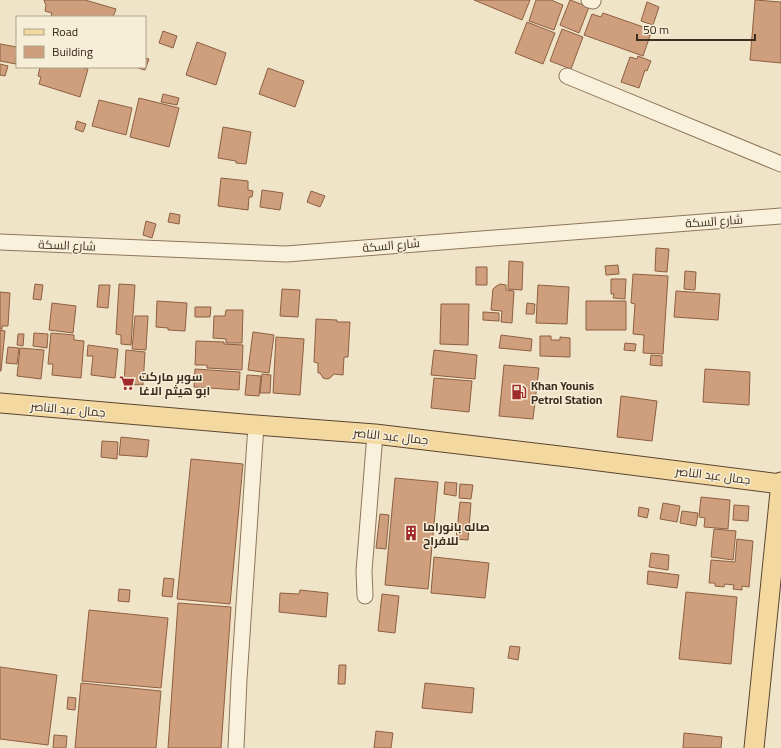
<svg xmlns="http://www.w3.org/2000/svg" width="781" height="748" font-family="Georgia,Cairo,serif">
	<rect width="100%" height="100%" fill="#f0e4c8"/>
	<path fill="#cf9f7d" stroke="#8d5f41" d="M 44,0 L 85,0 L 116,9 L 113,17 L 51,17 L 52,13 L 45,11 L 46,5 L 45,3 Z
		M 474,0 L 530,0 L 522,20 Z
		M 536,0 L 551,0 L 563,5 L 554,30 L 529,21 Z
		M 570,0 L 589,7 L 579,33 L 560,25 Z
		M 755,0 L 781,2 L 781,63 L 750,60 Z
		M 647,2 L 659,7 L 653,25 L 641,21 Z
		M 603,13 L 652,30 L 643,56 L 584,35 L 592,14 L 601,17 Z
		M 527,22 L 555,33 L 543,64 L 515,53 Z
		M 562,29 L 583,37 L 571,69 L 550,61 Z
		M 163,31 L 177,36 L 173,48 L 159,43 Z
		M 197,42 L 226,53 L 216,85 L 186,75 Z
		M 0,44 L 17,47 L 16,64 L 0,61 Z
		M 638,56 L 651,61 L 647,71 L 645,70 L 639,88 L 621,82 L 630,57 L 637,59 Z
		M 145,58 L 149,59 L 145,70 L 138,68 L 145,67 Z
		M 0,64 L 8,66 L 5,76 L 0,75 Z
		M 40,67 L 79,67 L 88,69 L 80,97 L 39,84 L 41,77 L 38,76 Z
		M 268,68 L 304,81 L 295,107 L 259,94 Z
		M 163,94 L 179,98 L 177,105 L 161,102 Z
		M 139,98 L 179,108 L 169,147 L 130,137 Z
		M 99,100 L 132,108 L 126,135 L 92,126 Z
		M 77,121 L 86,124 L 83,132 L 75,129 Z
		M 223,127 L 251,132 L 246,164 L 236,163 L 236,161 L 218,158 Z
		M 221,178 L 248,181 L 248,190 L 253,191 L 252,197 L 249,197 L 248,210 L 218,206 Z
		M 262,190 L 283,193 L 280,210 L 260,207 Z
		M 311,191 L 325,196 L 320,207 L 307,202 Z
		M 170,213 L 180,215 L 179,224 L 168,222 Z
		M 146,221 L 156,224 L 152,238 L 143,235 Z
		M 656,248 L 669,249 L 667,272 L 655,271 Z
		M 509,261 L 523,262 L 522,290 L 508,289 Z
		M 618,265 L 619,274 L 606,275 L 605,266 Z
		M 476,267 L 487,267 L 487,285 L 476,285 Z
		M 685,271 L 696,272 L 695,290 L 684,289 Z
		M 633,274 L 668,276 L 663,354 L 643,353 L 644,335 L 633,334 L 635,304 L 631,303 Z
		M 611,279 L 626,279 L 625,299 L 613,298 L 614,294 L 611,294 Z
		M 35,284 L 43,285 L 41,300 L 33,299 Z
		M 119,284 L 135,285 L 131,345 L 121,344 L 121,335 L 116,334 Z
		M 500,284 L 506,285 L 506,290 L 514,291 L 512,323 L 501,322 L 502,311 L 491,310 L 493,289 L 495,287 Z
		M 99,285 L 110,285 L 108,308 L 97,307 Z
		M 538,285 L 569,287 L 567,324 L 536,323 Z
		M 282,289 L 300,290 L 298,317 L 280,316 Z
		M 676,291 L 720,294 L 718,320 L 674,317 Z
		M 0,292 L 10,293 L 8,326 L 2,326 L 2,329 L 0,329 Z
		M 157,301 L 187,303 L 185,331 L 168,330 L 168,328 L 156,327 Z
		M 586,301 L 626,301 L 626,330 L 586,330 Z
		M 52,303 L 76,306 L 73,333 L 49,330 Z
		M 527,303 L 535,304 L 534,314 L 526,314 Z
		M 441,304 L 469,304 L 468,345 L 440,344 Z
		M 195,307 L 211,307 L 210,317 L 195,317 Z
		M 226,310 L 243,310 L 242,343 L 226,343 L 226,339 L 213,338 L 214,316 L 225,316 Z
		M 483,312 L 499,313 L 499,321 L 483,320 Z
		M 135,316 L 148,316 L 146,350 L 132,349 Z
		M 316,319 L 337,320 L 337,322 L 350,322 L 348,357 L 344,357 L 343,375 L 334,374 L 330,378 L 327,379 L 323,378 L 320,373 L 318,373 L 318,363 L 314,362 Z
		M 0,330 L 5,331 L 1,371 L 0,371 Z
		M 253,332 L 274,335 L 269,373 L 248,370 Z
		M 34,333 L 48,334 L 47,348 L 33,346 Z
		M 51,333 L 74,335 L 74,340 L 84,341 L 81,378 L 52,375 L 53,364 L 48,364 Z
		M 18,334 L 24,334 L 23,346 L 17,345 Z
		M 501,335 L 532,339 L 531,351 L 499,348 Z
		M 540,336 L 551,336 L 551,340 L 560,340 L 560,337 L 570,338 L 570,357 L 540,356 Z
		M 276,337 L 304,339 L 300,395 L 273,393 Z
		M 196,341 L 224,342 L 224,344 L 243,345 L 242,370 L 207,368 L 207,365 L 195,365 Z
		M 625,343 L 636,344 L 635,351 L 624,350 Z
		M 88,345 L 118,349 L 115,378 L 91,375 L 93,356 L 87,356 Z
		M 8,347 L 19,348 L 17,364 L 6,363 Z
		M 20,348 L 44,350 L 41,379 L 17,376 Z
		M 126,350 L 145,352 L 143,385 L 124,384 Z
		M 434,350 L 477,355 L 475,379 L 431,375 Z
		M 651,355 L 662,356 L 662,366 L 650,365 Z
		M 504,365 L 539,368 L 533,419 L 499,416 Z
		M 195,369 L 240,372 L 239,390 L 194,387 Z
		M 705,369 L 750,372 L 749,405 L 703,402 Z
		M 262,374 L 271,375 L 270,393 L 260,393 Z
		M 247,375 L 261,376 L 259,396 L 245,395 Z
		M 434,378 L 472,381 L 469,412 L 431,408 Z
		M 621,396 L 657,401 L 652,441 L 617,437 Z
		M 121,437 L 149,440 L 147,457 L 119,455 Z
		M 102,441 L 118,442 L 117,459 L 101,457 Z
		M 191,459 L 243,464 L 230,604 L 177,599 Z
		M 395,478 L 438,482 L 428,589 L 385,585 Z
		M 445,482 L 457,483 L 456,496 L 444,494 Z
		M 460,484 L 473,485 L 471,499 L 459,498 Z
		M 701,497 L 730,500 L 728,529 L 704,527 L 705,518 L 699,517 Z
		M 460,502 L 471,503 L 468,540 L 456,539 Z
		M 663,503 L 680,506 L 677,522 L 660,519 Z
		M 734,505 L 749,506 L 748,521 L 733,520 Z
		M 639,507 L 649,509 L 647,518 L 638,516 Z
		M 682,511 L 698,513 L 696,526 L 680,523 Z
		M 380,514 L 389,515 L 386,549 L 376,548 Z
		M 714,529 L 736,531 L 733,560 L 711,557 Z
		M 737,539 L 753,541 L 749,587 L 742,586 L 742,590 L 733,589 L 734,585 L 725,584 L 724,587 L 715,586 L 715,583 L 709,583 L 711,560 L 735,562 Z
		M 651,553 L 669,555 L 668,570 L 649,567 Z
		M 434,557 L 489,563 L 485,598 L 431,593 Z
		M 648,571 L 679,575 L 677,588 L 647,584 Z
		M 164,578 L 174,579 L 172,597 L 162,596 Z
		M 119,589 L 130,590 L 129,602 L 118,601 Z
		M 300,590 L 328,593 L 326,617 L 279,612 L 280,593 L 299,594 Z
		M 686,592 L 737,597 L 731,664 L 679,659 Z
		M 382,594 L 399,596 L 395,633 L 378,631 Z
		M 178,603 L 231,607 L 221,748 L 168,748 Z
		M 89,610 L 168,618 L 161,688 L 82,681 Z
		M 510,646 L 520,647 L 518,660 L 508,658 Z
		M 339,665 L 346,665 L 345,684 L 338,684 Z
		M 0,667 L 57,675 L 48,745 L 0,739 Z
		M 81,683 L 161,691 L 156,748 L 75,748 Z
		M 425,683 L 474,688 L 472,713 L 422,708 Z
		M 68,697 L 76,698 L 75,710 L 67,709 Z
		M 376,731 L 393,733 L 391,748 L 374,748 Z
		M 684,733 L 722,737 L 721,748 L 683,748 Z
		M 54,735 L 67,736 L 66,748 L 53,748 Z"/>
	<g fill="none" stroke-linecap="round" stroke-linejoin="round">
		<g stroke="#8d765c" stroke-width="17">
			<path id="minor" d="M 589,0 L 593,1
				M 567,76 L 781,164
				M 0,242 L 286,254 L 781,216
				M 365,596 L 364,571 L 375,434
				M 236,748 L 239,680 L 256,425"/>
		</g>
		<g stroke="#5b4430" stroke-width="21">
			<path id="major" d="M 0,403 L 256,425 L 375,434 L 568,457 L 781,484
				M 754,748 L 781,482"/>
		</g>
		<use href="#minor" stroke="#faf1dc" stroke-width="15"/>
		<use href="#major" stroke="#f3d9a0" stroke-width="19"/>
	</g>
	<defs>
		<g id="supermarket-bare" transform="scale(1.2)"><path d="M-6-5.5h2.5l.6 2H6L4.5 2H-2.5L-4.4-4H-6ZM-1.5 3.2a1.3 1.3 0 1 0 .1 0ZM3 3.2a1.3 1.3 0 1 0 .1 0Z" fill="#9e2a2b" stroke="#f7eed8" stroke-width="2.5" paint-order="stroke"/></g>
		<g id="fuel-bare" transform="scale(1.2)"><path d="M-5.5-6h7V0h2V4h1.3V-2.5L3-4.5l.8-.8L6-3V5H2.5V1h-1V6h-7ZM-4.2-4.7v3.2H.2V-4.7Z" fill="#9e2a2b" stroke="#f7eed8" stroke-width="2.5" paint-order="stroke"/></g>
		<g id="building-bare" transform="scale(1.2)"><path d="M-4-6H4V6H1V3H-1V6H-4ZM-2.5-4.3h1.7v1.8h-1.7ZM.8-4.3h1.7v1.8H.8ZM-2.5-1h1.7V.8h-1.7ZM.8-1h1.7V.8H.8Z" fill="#9e2a2b" stroke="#f7eed8" stroke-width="2.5" paint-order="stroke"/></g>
	</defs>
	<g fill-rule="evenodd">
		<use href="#supermarket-bare" x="127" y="383"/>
		<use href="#fuel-bare" x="519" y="392"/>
		<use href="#building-bare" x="411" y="533"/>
	</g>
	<g text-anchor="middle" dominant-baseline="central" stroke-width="3" stroke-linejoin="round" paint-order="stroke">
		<g font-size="12" fill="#3d2e20" stroke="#f7eed8">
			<text transform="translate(714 221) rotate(-4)">شارع السكة</text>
			<text transform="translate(67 245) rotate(2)">شارع السكة</text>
			<text transform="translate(391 245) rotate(-5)">شارع السكة</text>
			<text transform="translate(68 409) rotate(5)">جمال عبد الناصر</text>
			<text transform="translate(391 436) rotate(6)">جمال عبد الناصر</text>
			<text transform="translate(713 475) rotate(7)">جمال عبد الناصر</text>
		</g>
		<g font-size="12" font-weight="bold" fill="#3d2e20" stroke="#f7eed8" text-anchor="start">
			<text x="139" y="376">سوبر ماركت<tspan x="139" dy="14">ابو هيثم الاغا</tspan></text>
			<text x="531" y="385">Khan Younis<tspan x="531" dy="14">Petrol Station</tspan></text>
			<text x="423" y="526">صاله بانوراما<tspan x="423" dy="14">للافراح</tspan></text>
		</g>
	</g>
	<rect x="16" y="16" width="130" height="52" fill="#f7eed8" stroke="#ada18e"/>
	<rect x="24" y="29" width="20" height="6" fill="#f3d9a0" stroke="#ada18e"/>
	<text x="52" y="36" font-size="12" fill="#3d2e20">Road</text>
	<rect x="24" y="46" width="20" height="12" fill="#cf9f7d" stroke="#ada18e"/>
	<text x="52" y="56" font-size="12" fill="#3d2e20">Building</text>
	<path d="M637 34v6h118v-6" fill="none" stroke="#3d2e20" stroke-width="2"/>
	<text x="643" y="34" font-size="12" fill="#3d2e20" stroke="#f7eed8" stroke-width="3" paint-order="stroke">50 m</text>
</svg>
